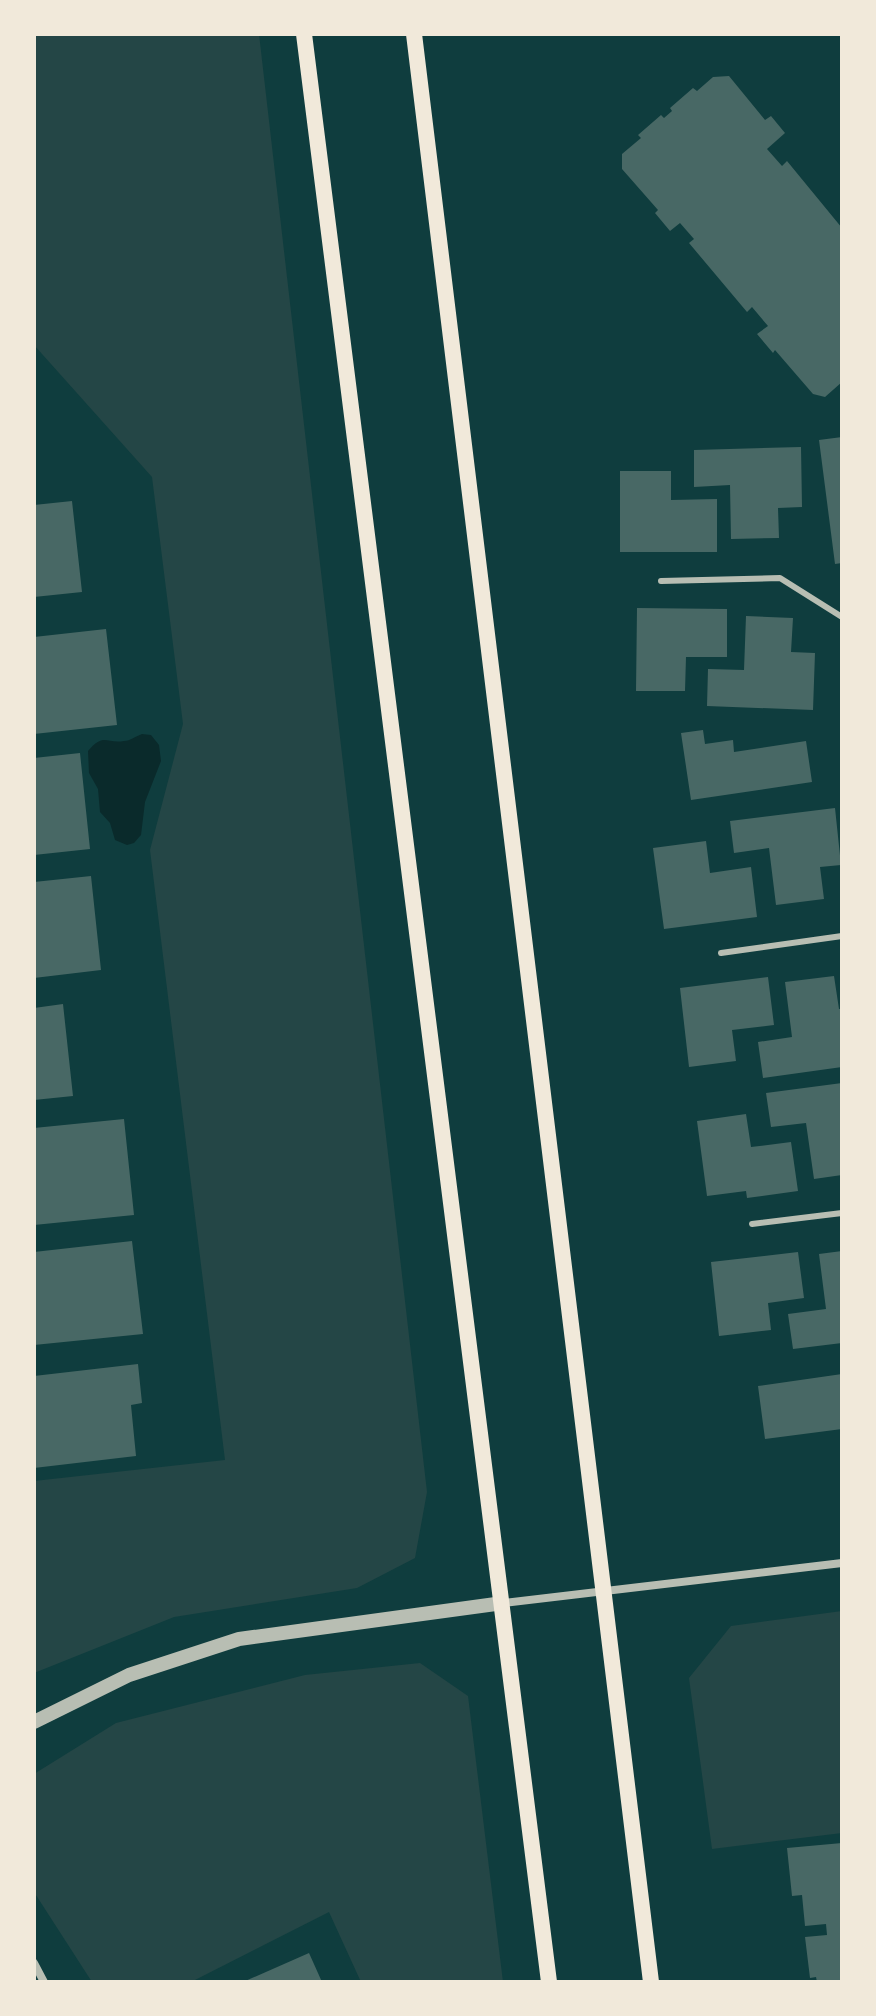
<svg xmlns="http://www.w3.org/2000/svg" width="876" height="2016" font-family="Ubuntu,sans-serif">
	<rect width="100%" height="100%" fill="#0f3d3e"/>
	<path fill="#244646" d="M 34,34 L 259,34 L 427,1492 L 415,1558 L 357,1588 L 174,1617 L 34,1673 L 34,1481 L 225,1460 L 150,850 L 183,724 L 152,477 L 34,345 Z
		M 842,1611 L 842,1833 L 712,1849 L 689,1678 L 731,1626 Z
		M 420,1663 L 468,1696 L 503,1982 L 361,1982 L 329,1912 L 191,1982 L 92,1982 L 34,1892 L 34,1774 L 116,1723 L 305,1675 Z"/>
	<path fill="#0a2a2b" d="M 142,734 L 151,735 L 159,745 L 161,761 L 145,802 L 141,835 L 134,843 L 127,845 L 115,840 L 110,823 L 100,812 L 98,789 L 89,773 L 88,751 C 104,732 106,744 124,741 C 130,741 136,736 142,734 Z"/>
	<path fill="#486865" d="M 729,76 L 765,120 L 771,116 L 785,133 L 767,149 L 782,166 L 787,161 L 842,228 L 840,233 L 842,235 L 842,382 L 825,397 L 813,394 L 775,350 L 773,353 L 757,334 L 768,326 L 752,307 L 747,312 L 689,243 L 694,239 L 680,223 L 670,231 L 655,213 L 658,210 L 622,169 L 622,154 L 641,138 L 638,135 L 661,115 L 664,118 L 672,111 L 670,108 L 693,88 L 697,91 L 713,77 Z
		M 842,437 L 842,563 L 835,564 L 819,440 Z
		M 801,447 L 802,507 L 778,508 L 779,538 L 731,539 L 730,485 L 694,487 L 694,450 Z
		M 620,471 L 671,471 L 671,500 L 717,499 L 717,552 L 620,552 Z
		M 72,501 L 82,592 L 34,597 L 34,505 Z
		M 637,608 L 727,609 L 727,657 L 686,657 L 685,691 L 636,691 Z
		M 746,616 L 793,618 L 791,652 L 815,653 L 813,710 L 707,706 L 708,669 L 744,670 Z
		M 106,629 L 117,725 L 34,734 L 34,637 Z
		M 703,730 L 705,744 L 733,740 L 734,752 L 806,741 L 812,782 L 691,800 L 681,733 Z
		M 80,753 L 90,849 L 34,855 L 34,758 Z
		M 835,808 L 841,865 L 820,867 L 824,899 L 776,905 L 769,848 L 734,853 L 730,821 Z
		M 706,841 L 710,873 L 751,867 L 757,917 L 664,929 L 653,848 Z
		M 91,876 L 101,970 L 34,978 L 34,882 Z
		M 834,976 L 839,1009 L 842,1009 L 842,1067 L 763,1078 L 758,1042 L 792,1037 L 785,982 Z
		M 768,977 L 774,1025 L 732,1030 L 736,1061 L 689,1067 L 680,988 Z
		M 63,1004 L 73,1096 L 34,1100 L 34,1008 Z
		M 842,1083 L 842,1175 L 814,1179 L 806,1123 L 771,1127 L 766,1093 Z
		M 746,1114 L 751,1147 L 791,1142 L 798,1191 L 747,1198 L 746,1191 L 707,1196 L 697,1121 Z
		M 124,1119 L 134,1215 L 34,1225 L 34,1128 Z
		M 132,1241 L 143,1334 L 34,1345 L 34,1252 Z
		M 842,1251 L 842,1343 L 793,1349 L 788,1314 L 826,1309 L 819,1254 Z
		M 798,1252 L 804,1298 L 768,1303 L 771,1330 L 719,1336 L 711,1262 Z
		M 138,1364 L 142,1403 L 131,1405 L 136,1456 L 34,1468 L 34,1376 Z
		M 842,1374 L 842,1429 L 765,1439 L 758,1386 Z
		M 842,1843 L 842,1982 L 817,1982 L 816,1977 L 810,1978 L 805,1937 L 827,1935 L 826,1924 L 805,1926 L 802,1895 L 792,1896 L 787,1848 Z
		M 309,1953 L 322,1982 L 243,1982 Z"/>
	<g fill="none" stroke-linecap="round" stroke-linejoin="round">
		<path stroke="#b8beb3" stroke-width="6" d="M 661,581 L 780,578 L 842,617
			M 721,953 L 842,936
			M 752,1224 L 842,1213"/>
		<path stroke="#b8beb3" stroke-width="8" d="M 503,1603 L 842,1563
			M 34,1963 L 44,1982"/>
		<path stroke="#b8beb3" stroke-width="14" d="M 34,1722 L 129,1675 L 239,1639 L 503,1603"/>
		<path stroke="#f1e9da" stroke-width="16" d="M 304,34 L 549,1982
			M 414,34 L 651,1982"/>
	</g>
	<rect width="876" height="2016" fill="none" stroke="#f1e9da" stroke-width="72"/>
</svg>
